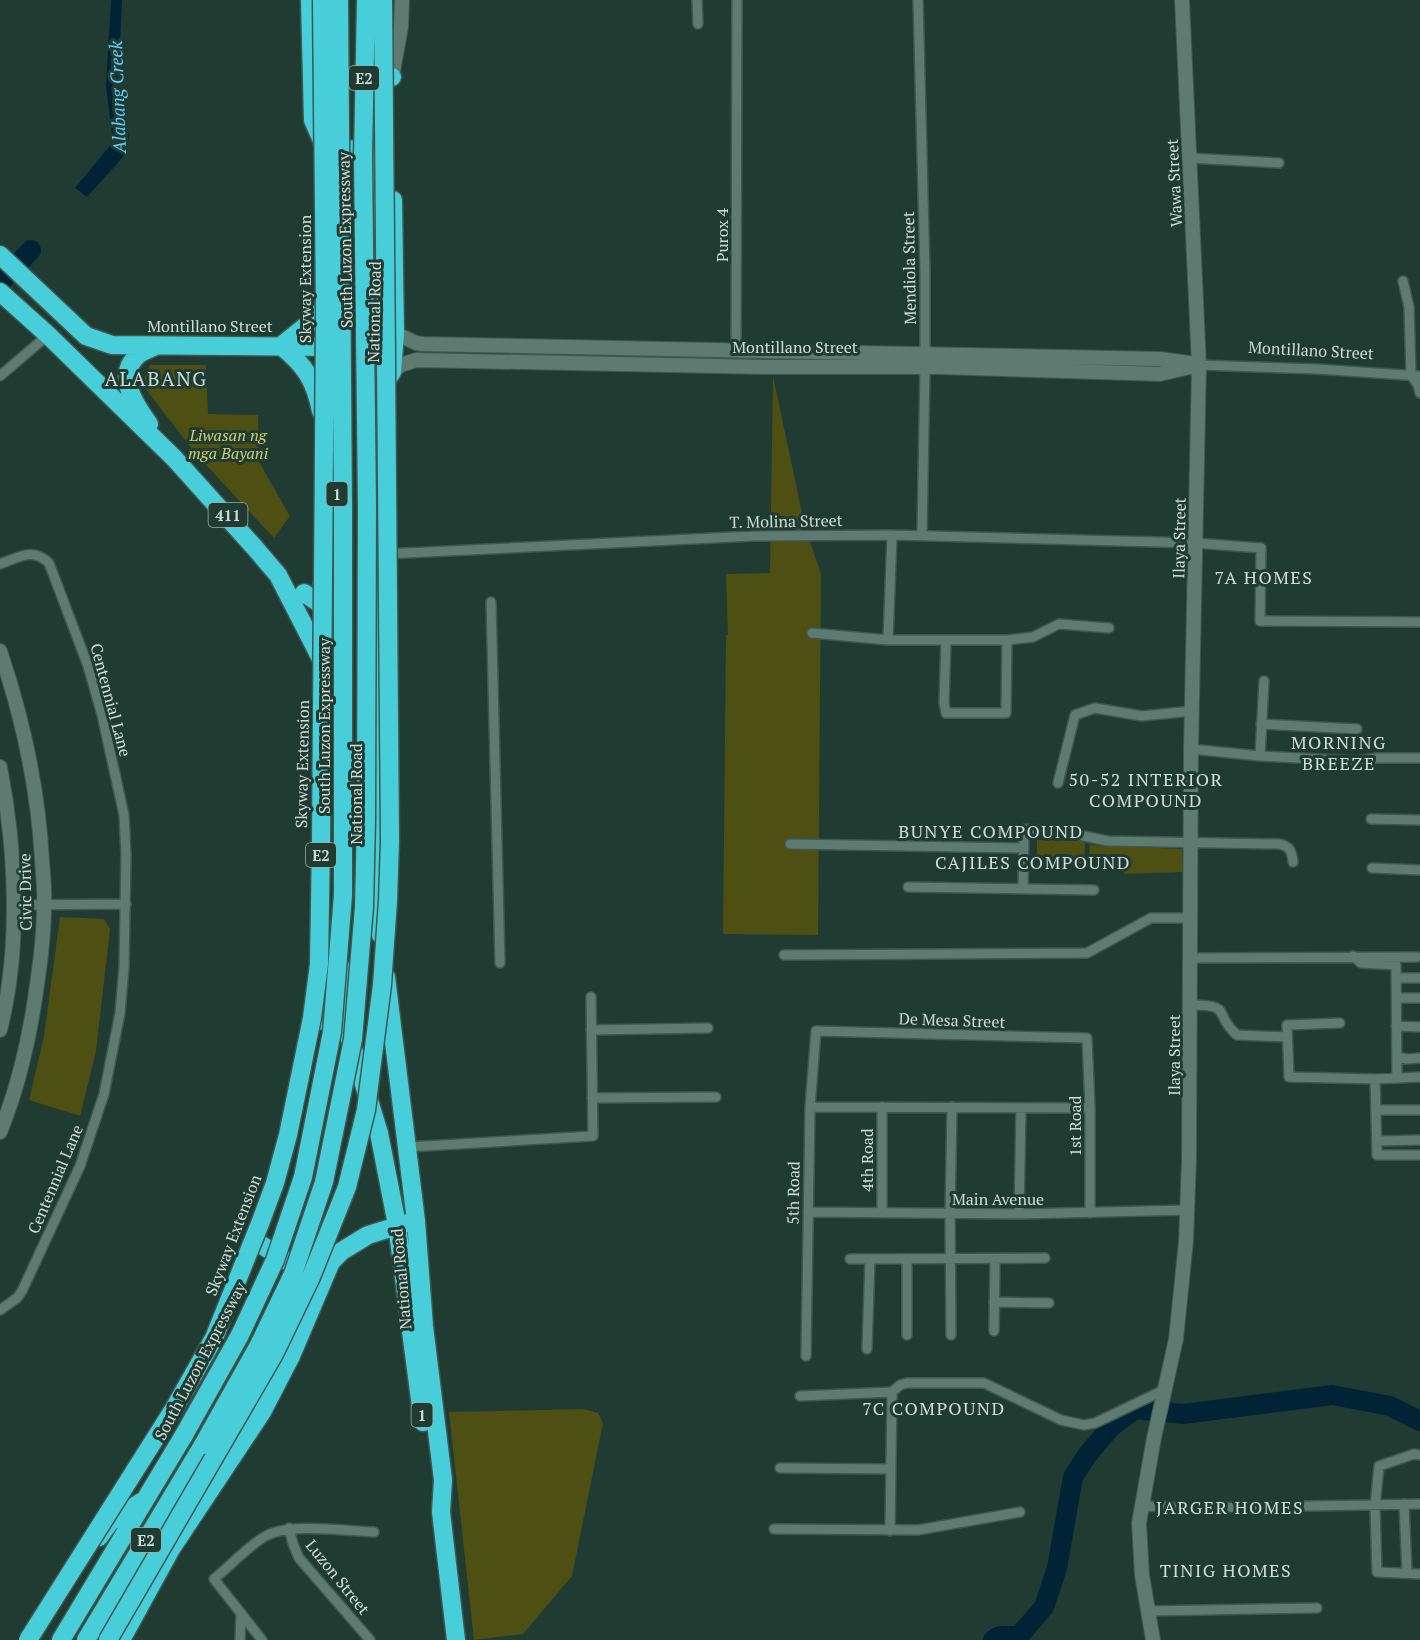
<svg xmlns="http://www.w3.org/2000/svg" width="1420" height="1640" font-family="'PT Serif',serif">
	<rect width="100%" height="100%" fill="#203b32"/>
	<path fill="#4e4f13" d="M 150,365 L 206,365 L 208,414 L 258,415 L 259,462 L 290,516 L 274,538 L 195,453 L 142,384 Z
		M 773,376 L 805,527 L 821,574 L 818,935 L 723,934 L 726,635 L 728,635 L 726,574 L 770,573 Z
		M 1037,840 L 1085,841 L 1084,864 L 1037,862 Z
		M 1090,845 L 1182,849 L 1183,872 L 1125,874 L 1120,868 L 1088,866 Z
		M 60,917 L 104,919 L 110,929 L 96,1051 L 80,1116 L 29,1100 L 44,1036 Z
		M 583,1409 L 598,1413 L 603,1423 L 572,1576 L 523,1634 L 474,1640 L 449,1412 Z"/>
	<path fill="#002435" d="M 111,0 L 122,0 L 118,83 L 129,138 L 123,157 L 87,197 L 75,188 L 113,142 L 106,86 Z"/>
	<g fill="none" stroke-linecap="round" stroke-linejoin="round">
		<path stroke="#002435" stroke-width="20" d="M 0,283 L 31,250
			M 993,1640 L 1000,1636 L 1019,1636 L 1044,1607 L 1057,1568 L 1073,1477 L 1088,1454 L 1111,1427 L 1135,1409 L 1183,1414 L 1332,1395 L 1390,1406 L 1420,1421"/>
		<g stroke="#3e574f" stroke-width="12">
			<path id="street" d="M 697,0 L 698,24
				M 918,0 L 925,272 L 925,367 L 922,535
				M 1189,158 L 1279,163
				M 1403,281 L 1409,307 L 1411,375 L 1418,385 L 1420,393
				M 736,350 L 737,0
				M 1199,365 L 1317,369 L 1420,376
				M 0,376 L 48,335
				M 385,554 L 754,536 L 892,535 L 1195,543 L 1261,548 L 1260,621 L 1420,622
				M 0,564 C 20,557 32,547 49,563 L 88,666 L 102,715 L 124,815 L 126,855 L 124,967 L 120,1013 L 104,1094 L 80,1166 L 22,1291 L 17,1298 L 0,1310
				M 491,602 L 500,963
				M 812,633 L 888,640 L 1007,640 L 1033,637 L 1059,624 L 1109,628
				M 888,640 L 892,535
				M 946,640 L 944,703 L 946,713 L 1006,713 L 1007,640
				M 1261,724 L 1357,729
				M 1191,749 L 1260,756 L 1357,761 L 1377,758 L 1420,758
				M 1260,756 L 1264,681
				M 1058,783 L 1075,715 L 1095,708 L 1142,716 L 1192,711
				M 1371,819 L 1420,820
				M 790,844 L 1024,848
				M 1372,868 L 1420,870
				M 908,887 L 1094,890
				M 1023,889 L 1024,829 L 1059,831 L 1108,841 L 1279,844 C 1290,846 1292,852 1293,862
				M 14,905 L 126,904
				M 784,955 L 1087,953 L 1151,918 L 1191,918
				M 1353,956 L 1361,963 L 1396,965 L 1397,1078
				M 1191,958 L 1417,957
				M 1397,978 L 1420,978
				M 1397,998 L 1420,998
				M 1191,1005 C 1234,1005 1212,1013 1237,1035 L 1287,1037
				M 1340,1023 L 1287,1025 L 1289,1077 L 1375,1079 L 1420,1077
				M 1396,1026 L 1420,1027
				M 591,1030 L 708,1028
				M 1397,1057 L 1407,1059 L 1420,1058
				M 1375,1079 L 1377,1155 L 1420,1155
				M 592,1098 L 716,1097
				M 810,1107 L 1090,1108
				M 882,1107 L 882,1213
				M 1376,1110 L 1420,1110
				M 1377,1141 L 1420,1140
				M 408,1147 L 593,1136 L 591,997
				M 808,1212 L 1019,1214 L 1188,1210
				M 1019,1214 L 1021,1108
				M 850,1259 L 1045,1258
				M 907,1259 L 907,1335
				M 994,1302 L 1049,1303
				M 994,1331 L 995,1259
				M 951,1335 L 950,1214 L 952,1107
				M 867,1349 L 870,1259
				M 806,1356 L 810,1107 L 816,1031 L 1087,1038 L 1090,1108 L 1090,1213
				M 892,1392 L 900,1385 L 907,1383 L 984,1383 L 1061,1420 L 1084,1425 L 1095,1423 L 1166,1389
				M 800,1396 L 892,1392 L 890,1531
				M 1420,1455 L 1414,1454 L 1379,1466 L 1375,1506 L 1377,1572 L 1420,1574
				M 780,1468 L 891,1469
				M 1404,1504 L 1407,1572
				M 1142,1506 L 1204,1508 L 1420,1504
				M 289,1528 L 293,1544 L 299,1558 L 370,1640
				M 774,1529 L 918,1530 L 1020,1512
				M 1148,1611 L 1317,1608
				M 240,1640 L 241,1615
				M 262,1640 L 214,1579 C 230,1566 246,1548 264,1537 C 287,1522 346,1531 374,1532"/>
		</g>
		<g stroke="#3e574f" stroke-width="16">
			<path id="secondary" d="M 392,77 L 401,27 L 402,0
				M 395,333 L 416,343 L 423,344 C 669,351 915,353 1160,359 L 1197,364
				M 392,372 L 401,365 L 416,360 L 764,367 L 938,367 L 1160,374 L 1199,365
				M 0,651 C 23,719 38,788 42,860 C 43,875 45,890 44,905 C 44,939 39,972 34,1005 C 27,1048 17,1091 0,1132
				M 0,767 C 16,849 21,948 0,1030
				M 1153,1640 L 1142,1575 L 1139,1523 L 1154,1438 L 1176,1339 L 1186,1241 L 1189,1159 L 1191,749 L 1199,365 L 1182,0"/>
		</g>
		<g stroke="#3e574f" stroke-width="21">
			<path id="highway" d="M 310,0 L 313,120 L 323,143
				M 332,92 C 347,69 369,75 392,77
				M 335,167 L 340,155 C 350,146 362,148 371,158 L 374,168 L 373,270
				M 0,255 L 86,336 L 112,345 L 336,347
				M 0,292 L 48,335 L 174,458 L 255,548 L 278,575 L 339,694
				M 281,346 C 305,365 315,381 321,411
				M 281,346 L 317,317 L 329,300
				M 149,424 C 135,405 115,375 138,355 C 143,351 150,349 155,346
				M 304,593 L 319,603 L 322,600 L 322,586
				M 381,935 L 376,891 L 376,438 L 377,396 L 392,372 L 395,333 L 393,200
				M 342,969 L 349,1036 L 379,1133 L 397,1225 L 423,1422
				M 386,977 L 416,1221 L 424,1326 L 443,1480 L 441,1512 L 456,1640
				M 318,1021 L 329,978 L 330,963
				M 257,1242 L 293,1265 L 321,1268 L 331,1262 L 342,1251 L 368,1235 L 407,1223
				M 99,1537 L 110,1522 L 141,1502
				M 61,1640 L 184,1435
				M 86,1640 L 203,1445
				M 121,1640 L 171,1549 L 262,1412 L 291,1356 L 331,1262"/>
		</g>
		<use href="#street" stroke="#5e7b71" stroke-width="9"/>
		<use href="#secondary" stroke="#5e7b71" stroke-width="14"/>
		<use href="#highway" stroke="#48ced8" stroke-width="18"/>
		<g stroke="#3e574f" stroke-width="21" stroke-linecap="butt">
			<path id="highway-bridge" d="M 184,1435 L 240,1335 L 275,1260 L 303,1177 L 332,1032 L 343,895 L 343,507 L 339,0
				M 203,1445 L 259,1345 L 293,1274 L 324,1182 L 353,1039 L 364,907 L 366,820 L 367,506 L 363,156 L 366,0
				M 28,1640 L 175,1407 L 214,1338 L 261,1221 L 275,1183 L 288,1135 L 312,1018 L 319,964 L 321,843 L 325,315 L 322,0
				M 108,1640 L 274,1354 L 311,1277 L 347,1187 L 366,1110 L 382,985 L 388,901 L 390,841 L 383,0"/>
		</g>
		<use href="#highway-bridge" stroke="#48ced8" stroke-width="18"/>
	</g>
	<g text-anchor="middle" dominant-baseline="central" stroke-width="6" stroke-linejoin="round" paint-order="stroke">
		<g fill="#203b32" stroke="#9aada6" stroke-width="1.5">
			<rect x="349" y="66" width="30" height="24" rx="4.5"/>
			<rect x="326.5" y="482" width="21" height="24" rx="4.5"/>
			<rect x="208.5" y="503" width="39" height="24" rx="4.5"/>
			<rect x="306" y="843" width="30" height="24" rx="4.5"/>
			<rect x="411.5" y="1403" width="21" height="24" rx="4.5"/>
			<rect x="131" y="1528" width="30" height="24" rx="4.5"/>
		</g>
		<g font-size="15" font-weight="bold" fill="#ceded8">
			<text x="364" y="78">E2</text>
			<text x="337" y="494">1</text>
			<text x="228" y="515">411</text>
			<text x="321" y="855">E2</text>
			<text x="422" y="1415">1</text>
			<text x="146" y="1540">E2</text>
		</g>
		<g font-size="16" fill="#ceded8" stroke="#203b32">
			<text transform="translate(1174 183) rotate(-93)">Wawa Street</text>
			<text transform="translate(722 235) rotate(-90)">Purox 4</text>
			<text transform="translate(345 240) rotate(-91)">South Luzon Expressway</text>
			<text transform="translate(909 268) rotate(-91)">Mendiola Street</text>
			<text transform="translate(305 279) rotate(-90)">Skyway Extension</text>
			<text transform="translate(374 312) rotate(-89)">National Road</text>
			<text x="210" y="326">Montillano Street</text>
			<text x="795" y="347">Montillano Street</text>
			<text transform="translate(1311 350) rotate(3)">Montillano Street</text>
			<text transform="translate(786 521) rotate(-1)">T. Molina Street</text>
			<text transform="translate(1179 538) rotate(-89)">Ilaya Street</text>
			<text transform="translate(111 700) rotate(75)">Centennial Lane</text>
			<text transform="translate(324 726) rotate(-90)">South Luzon Expressway</text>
			<text transform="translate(302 764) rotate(-89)">Skyway Extension</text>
			<text transform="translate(356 794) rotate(-90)">National Road</text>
			<text transform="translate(25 892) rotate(-91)">Civic Drive</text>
			<text transform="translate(952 1020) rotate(2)">De Mesa Street</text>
			<text transform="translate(1174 1055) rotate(-90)">Ilaya Street</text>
			<text transform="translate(1075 1126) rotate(-90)">1st Road</text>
			<text transform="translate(867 1160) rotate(-90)">4th Road</text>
			<text transform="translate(55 1179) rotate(-67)">Centennial Lane</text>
			<text transform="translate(793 1193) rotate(-89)">5th Road</text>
			<text x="998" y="1199">Main Avenue</text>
			<text transform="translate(233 1235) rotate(-69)">Skyway Extension</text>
			<text transform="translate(401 1279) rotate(-95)">National Road</text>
			<text transform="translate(200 1361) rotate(-62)">South Luzon Expressway</text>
			<text transform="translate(338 1577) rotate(51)">Luzon Street</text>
		</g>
		<g font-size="16" font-style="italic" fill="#cdd072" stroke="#203b32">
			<text x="228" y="435">Liwasan ng<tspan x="228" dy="18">mga Bayani</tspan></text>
		</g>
		<g font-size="18" font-style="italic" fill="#68cbfd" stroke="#203b32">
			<text transform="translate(117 97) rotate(-92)">Alabang Creek</text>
		</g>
		<g font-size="18" letter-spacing="1.5" fill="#ceded8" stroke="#203b32">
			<text x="1264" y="577">7A HOMES</text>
			<text x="1339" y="742">MORNING<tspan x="1339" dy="21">BREEZE</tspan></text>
			<text x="1146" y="779">50-52 INTERIOR<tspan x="1146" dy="21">COMPOUND</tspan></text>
			<text x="991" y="831">BUNYE COMPOUND</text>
			<text x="1033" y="862">CAJILES COMPOUND</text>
			<text x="934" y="1408">7C COMPOUND</text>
			<text x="1230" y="1507">JARGER HOMES</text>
			<text x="1226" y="1570">TINIG HOMES</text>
		</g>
		<g font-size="20" letter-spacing="1.5" fill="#ceded8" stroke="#203b32">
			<text x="156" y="378">ALABANG</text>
		</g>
	</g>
</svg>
